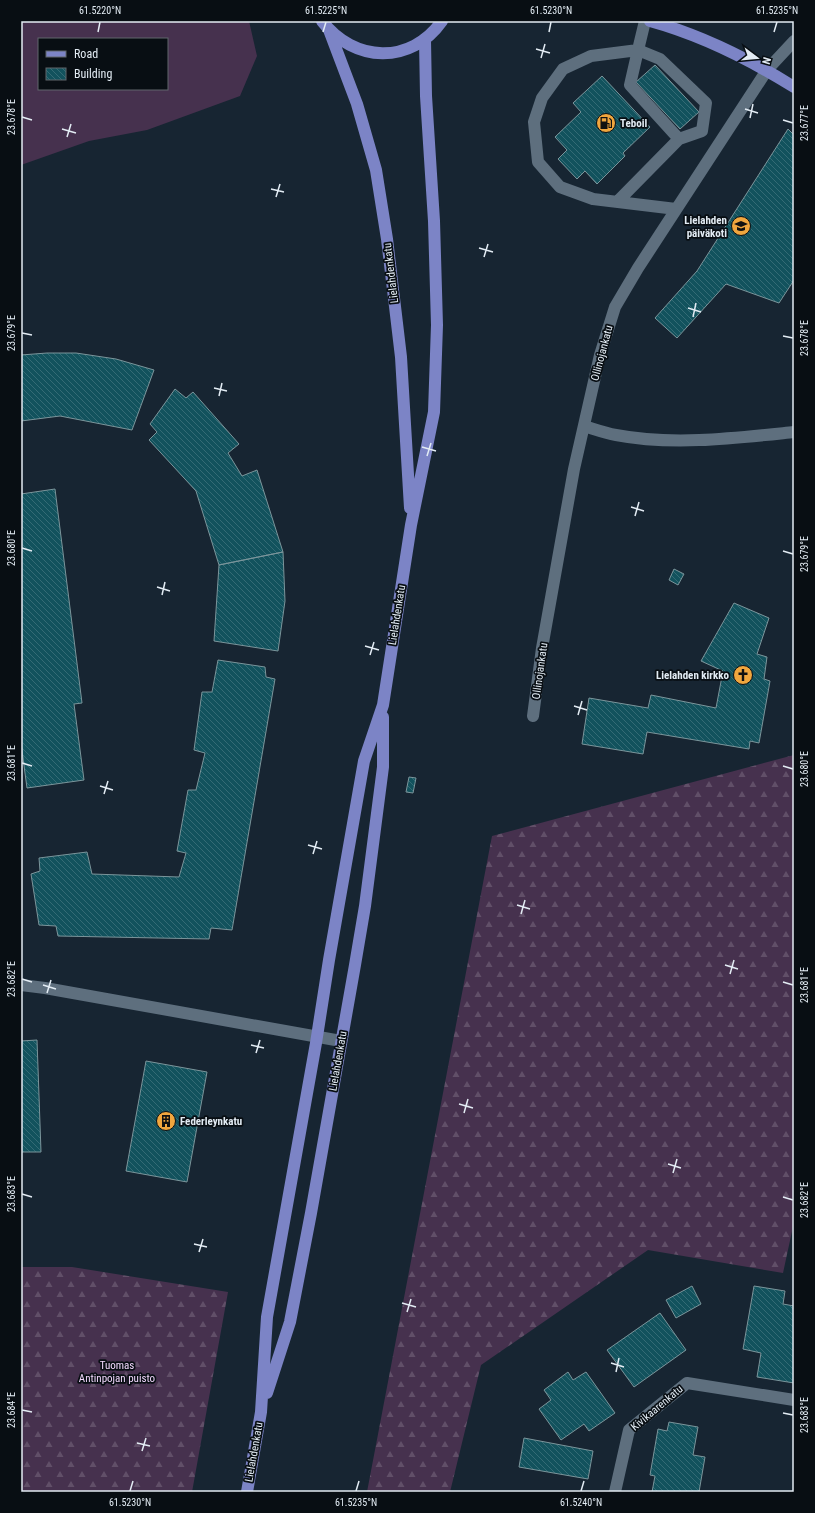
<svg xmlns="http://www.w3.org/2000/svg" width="815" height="1513" font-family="'Roboto Condensed',sans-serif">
	<defs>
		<pattern id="forest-firs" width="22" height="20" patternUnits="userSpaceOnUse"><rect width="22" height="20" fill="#46314e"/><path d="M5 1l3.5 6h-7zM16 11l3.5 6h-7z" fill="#614f68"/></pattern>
		<pattern id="building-back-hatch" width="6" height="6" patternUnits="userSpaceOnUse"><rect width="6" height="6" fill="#12525d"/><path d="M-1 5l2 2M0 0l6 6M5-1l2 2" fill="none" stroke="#346b75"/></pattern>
	</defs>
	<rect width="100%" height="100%" fill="#172532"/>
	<path fill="#46314e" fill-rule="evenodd" d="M 21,21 L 249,21 L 257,56 L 240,96 L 147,130 L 89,141 L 21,165 ZM 39,39 L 167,39 L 167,89 L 39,89 Z"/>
	<path fill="url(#forest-firs)" d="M 794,755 L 794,1222 L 783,1273 L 648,1250 L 481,1365 L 450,1492 L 367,1492 L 492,836 Z
		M 21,1267 L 72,1267 L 228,1292 L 192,1492 L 21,1492 Z"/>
	<path fill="url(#building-back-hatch)" stroke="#7b959b" d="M 655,65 L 699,112 L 680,129 L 636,82 Z
		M 602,76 L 650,127 L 623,153 L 625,156 L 597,184 L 585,171 L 577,179 L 558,159 L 567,150 L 555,137 L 581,112 L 573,103 Z
		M 788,129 L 794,135 L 794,280 L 779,303 L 726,284 L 677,338 L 655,318 L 697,271 Z
		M 47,353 L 76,353 L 116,359 L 154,370 L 132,430 L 60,416 L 21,421 L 21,355 Z
		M 175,389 L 186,398 L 193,392 L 239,444 L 228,453 L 242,476 L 257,470 L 283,552 L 219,565 L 196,491 L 149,440 L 157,432 L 150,424 Z
		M 55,489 L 82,703 L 74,704 L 84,780 L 27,788 L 21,743 L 21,494 Z
		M 283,552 L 285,601 L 278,651 L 214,641 L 219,565 Z
		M 674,569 L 684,574 L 678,585 L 669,580 Z
		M 734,603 L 769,618 L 757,654 L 767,657 L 764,679 L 770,681 L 759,743 L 750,741 L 749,749 L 647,732 L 643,754 L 582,744 L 589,698 L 648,708 L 651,695 L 716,708 L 723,671 L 701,661 Z
		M 218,660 L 265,667 L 266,677 L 275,679 L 232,930 L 211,928 L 209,939 L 58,936 L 56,926 L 39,925 L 31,874 L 40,871 L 39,858 L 87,852 L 92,874 L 179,877 L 186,853 L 177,851 L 188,790 L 196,790 L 205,753 L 194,750 L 202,692 L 212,692 Z
		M 409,777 L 416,778 L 413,793 L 406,792 Z
		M 37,1040 L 41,1152 L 21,1152 L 21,1041 Z
		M 146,1061 L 207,1072 L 187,1182 L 126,1171 Z
		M 692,1286 L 701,1304 L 676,1318 L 666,1300 Z
		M 754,1286 L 785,1291 L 783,1304 L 794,1306 L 794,1383 L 757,1377 L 761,1353 L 743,1349 Z
		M 660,1313 L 686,1350 L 634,1387 L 607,1350 Z
		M 568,1372 L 573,1380 L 586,1372 L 615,1413 L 589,1431 L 584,1424 L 561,1440 L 539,1409 L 551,1400 L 544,1390 Z
		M 669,1422 L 698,1427 L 693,1455 L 705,1457 L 699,1492 L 652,1492 L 655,1476 L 650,1475 L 658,1429 L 667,1431 Z
		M 524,1438 L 593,1451 L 588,1479 L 519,1467 Z"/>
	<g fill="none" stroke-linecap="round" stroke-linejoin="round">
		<path stroke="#5e6f7e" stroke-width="12" d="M 645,21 L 638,50 L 591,56 L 563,69 L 542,98 L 534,122 L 538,162 L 560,187 L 593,199 L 676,209
			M 617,202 L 679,139 L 702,131 L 706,103 L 660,59 L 638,50 L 630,85 L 679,139
			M 584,426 C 594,429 605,433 616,435 C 673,446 737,438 794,432
			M 533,716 L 542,648 L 574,469 L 600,355 L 615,307 L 638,268 L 767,70 L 794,41
			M 21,985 L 45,988 L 341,1041
			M 615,1492 L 629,1430 L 687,1383 L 794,1400"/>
		<path stroke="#7c84c6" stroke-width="12" d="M 322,21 C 354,63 411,65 442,21
			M 650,21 C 701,35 749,59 794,87
			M 329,30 L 357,104 L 376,170 L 387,239 L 401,357 L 410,508
			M 267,1393 L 290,1322 L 311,1213 L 355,965 L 365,906 L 383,767 L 383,717
			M 247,1492 L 261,1412 L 267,1317 L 316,1043 L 329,960 L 364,761 L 383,705 L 411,525 L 434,412 L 437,325 L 434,221 L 426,96 L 425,40"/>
	</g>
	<path fill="none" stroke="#e3ecf4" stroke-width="1.5" d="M 98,32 L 100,22M 323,32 L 326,22M 549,32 L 551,22M 774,32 L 777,22M 536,49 L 550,53M 541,58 L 545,44M 745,109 L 758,113M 22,117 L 32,120M 750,118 L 753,104M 783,120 L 793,123M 62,129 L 76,133M 67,137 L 71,124M 271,189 L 284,192M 276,197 L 280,184M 479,248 L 493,252M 484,257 L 488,244M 688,308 L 701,312M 693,317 L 696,303M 22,333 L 32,335M 783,336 L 793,338M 214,388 L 227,391M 219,396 L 222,383M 422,447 L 436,451M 427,456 L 431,443M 631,507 L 644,511M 635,516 L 639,502M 22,548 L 32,551M 783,551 L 793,554M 157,587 L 170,591M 162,595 L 165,582M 365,646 L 379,650M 370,655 L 374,642M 574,706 L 587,710M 578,715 L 582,701M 22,763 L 32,766M 783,766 L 793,769M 100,786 L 113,790M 104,794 L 108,781M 308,845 L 322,849M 313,854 L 317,841M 517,905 L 530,909M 521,914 L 525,900M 725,965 L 738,969M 730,974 L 734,960M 22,979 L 32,982M 783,982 L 793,985M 43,985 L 56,989M 47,993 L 51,980M 251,1045 L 264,1048M 256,1053 L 260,1040M 459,1104 L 473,1108M 464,1113 L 468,1099M 668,1164 L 681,1168M 673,1173 L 677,1159M 22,1194 L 32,1197M 783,1197 L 793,1200M 194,1244 L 207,1247M 199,1252 L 203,1239M 402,1303 L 416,1307M 407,1312 L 411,1299M 611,1363 L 624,1367M 616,1372 L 619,1358M 22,1410 L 32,1412M 783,1413 L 793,1415M 137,1443 L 150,1446M 142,1451 L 146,1438M 130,1491 L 133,1481M 356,1491 L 359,1481M 581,1491 L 584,1481"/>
	<defs>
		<g id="fuel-disc" transform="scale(1)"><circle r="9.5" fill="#f0a63e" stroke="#080e13"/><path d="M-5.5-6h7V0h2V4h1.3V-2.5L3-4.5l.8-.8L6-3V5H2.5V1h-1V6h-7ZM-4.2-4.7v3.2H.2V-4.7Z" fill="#111"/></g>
		<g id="school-disc" transform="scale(1)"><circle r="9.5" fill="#f0a63e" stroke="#080e13"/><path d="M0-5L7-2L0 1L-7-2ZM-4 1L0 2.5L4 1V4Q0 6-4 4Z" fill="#111"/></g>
		<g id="church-disc" transform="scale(1)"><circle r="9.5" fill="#f0a63e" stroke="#080e13"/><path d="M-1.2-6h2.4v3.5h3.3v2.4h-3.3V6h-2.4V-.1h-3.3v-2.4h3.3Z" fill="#111"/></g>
		<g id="building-disc" transform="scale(1)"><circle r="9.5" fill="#f0a63e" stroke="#080e13"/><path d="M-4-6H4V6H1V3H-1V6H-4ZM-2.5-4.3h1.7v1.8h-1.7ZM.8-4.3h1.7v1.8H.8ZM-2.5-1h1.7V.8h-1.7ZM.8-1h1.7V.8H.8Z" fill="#111"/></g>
	</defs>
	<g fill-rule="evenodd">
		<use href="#fuel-disc" x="606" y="123"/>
		<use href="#school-disc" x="741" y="226"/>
		<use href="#church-disc" x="743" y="675"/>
		<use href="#building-disc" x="166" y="1121"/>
	</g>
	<g text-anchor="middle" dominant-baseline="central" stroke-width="3.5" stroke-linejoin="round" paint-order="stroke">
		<g font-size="11" font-weight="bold" fill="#e3ecf4" stroke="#080e13" text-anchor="start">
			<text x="620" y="123">Teboil</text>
			<text x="727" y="220" text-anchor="end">Lielahden<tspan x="727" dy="13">päiväkoti</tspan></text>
			<text x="729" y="675" text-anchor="end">Lielahden kirkko</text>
			<text x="180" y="1121">Federleynkatu</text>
		</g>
		<g font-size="11" fill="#e3ecf4" stroke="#080e13">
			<text transform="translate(391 273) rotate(-97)">Lielahdenkatu</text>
			<text transform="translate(602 353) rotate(-75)">Ollinojankatu</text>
			<text transform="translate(397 615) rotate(-81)">Lielahdenkatu</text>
			<text transform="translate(540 671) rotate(-82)">Ollinojankatu</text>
			<text transform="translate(338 1061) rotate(-80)">Lielahdenkatu</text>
			<text transform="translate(657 1408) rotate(-40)">Kivikaarenkatu</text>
			<text transform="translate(254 1452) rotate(-80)">Lielahdenkatu</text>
		</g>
		<g font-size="11" fill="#f1d7fc" stroke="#080e13">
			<text x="117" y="1365">Tuomas<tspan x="117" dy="13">Antinpojan puisto</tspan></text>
		</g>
	</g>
	<rect width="815" height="1513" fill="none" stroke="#080e13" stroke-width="44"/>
	<rect x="38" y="38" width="130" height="52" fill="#080e13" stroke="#60676d"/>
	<rect x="46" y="51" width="20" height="6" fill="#7c84c6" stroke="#60676d"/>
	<text x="74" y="58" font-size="12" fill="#e3ecf4">Road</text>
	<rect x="46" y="68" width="20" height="12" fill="url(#building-back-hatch)" stroke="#60676d"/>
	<text x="74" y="78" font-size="12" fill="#e3ecf4">Building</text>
	<g transform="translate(757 58) rotate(106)" stroke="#080e13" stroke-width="3" paint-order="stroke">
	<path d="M0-3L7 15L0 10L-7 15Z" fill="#e3ecf4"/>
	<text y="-6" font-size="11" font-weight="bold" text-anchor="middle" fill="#e3ecf4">N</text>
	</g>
	<rect x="22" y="22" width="771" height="1469" fill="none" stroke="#e3ecf4" stroke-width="1.5"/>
	<g font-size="10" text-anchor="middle" fill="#e3ecf4">
		<text x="100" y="14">61.5220°N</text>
		<text x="326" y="14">61.5225°N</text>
		<text x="551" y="14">61.5230°N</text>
		<text x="777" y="14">61.5235°N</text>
		<text transform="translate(11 117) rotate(-90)" y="4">23.678°E</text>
		<text transform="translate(804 123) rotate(-90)" y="4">23.677°E</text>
		<text transform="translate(11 333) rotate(-90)" y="4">23.679°E</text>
		<text transform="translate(804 338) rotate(-90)" y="4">23.678°E</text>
		<text transform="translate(11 548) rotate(-90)" y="4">23.680°E</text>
		<text transform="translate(804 554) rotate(-90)" y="4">23.679°E</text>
		<text transform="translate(11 763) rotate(-90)" y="4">23.681°E</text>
		<text transform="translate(804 769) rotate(-90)" y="4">23.680°E</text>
		<text transform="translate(11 979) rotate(-90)" y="4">23.682°E</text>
		<text transform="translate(804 985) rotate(-90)" y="4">23.681°E</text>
		<text transform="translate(11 1194) rotate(-90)" y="4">23.683°E</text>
		<text transform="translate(804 1200) rotate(-90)" y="4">23.682°E</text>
		<text transform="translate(11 1410) rotate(-90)" y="4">23.684°E</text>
		<text transform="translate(804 1415) rotate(-90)" y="4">23.683°E</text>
		<text x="130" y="1506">61.5230°N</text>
		<text x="356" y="1506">61.5235°N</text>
		<text x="581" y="1506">61.5240°N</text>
	</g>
</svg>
